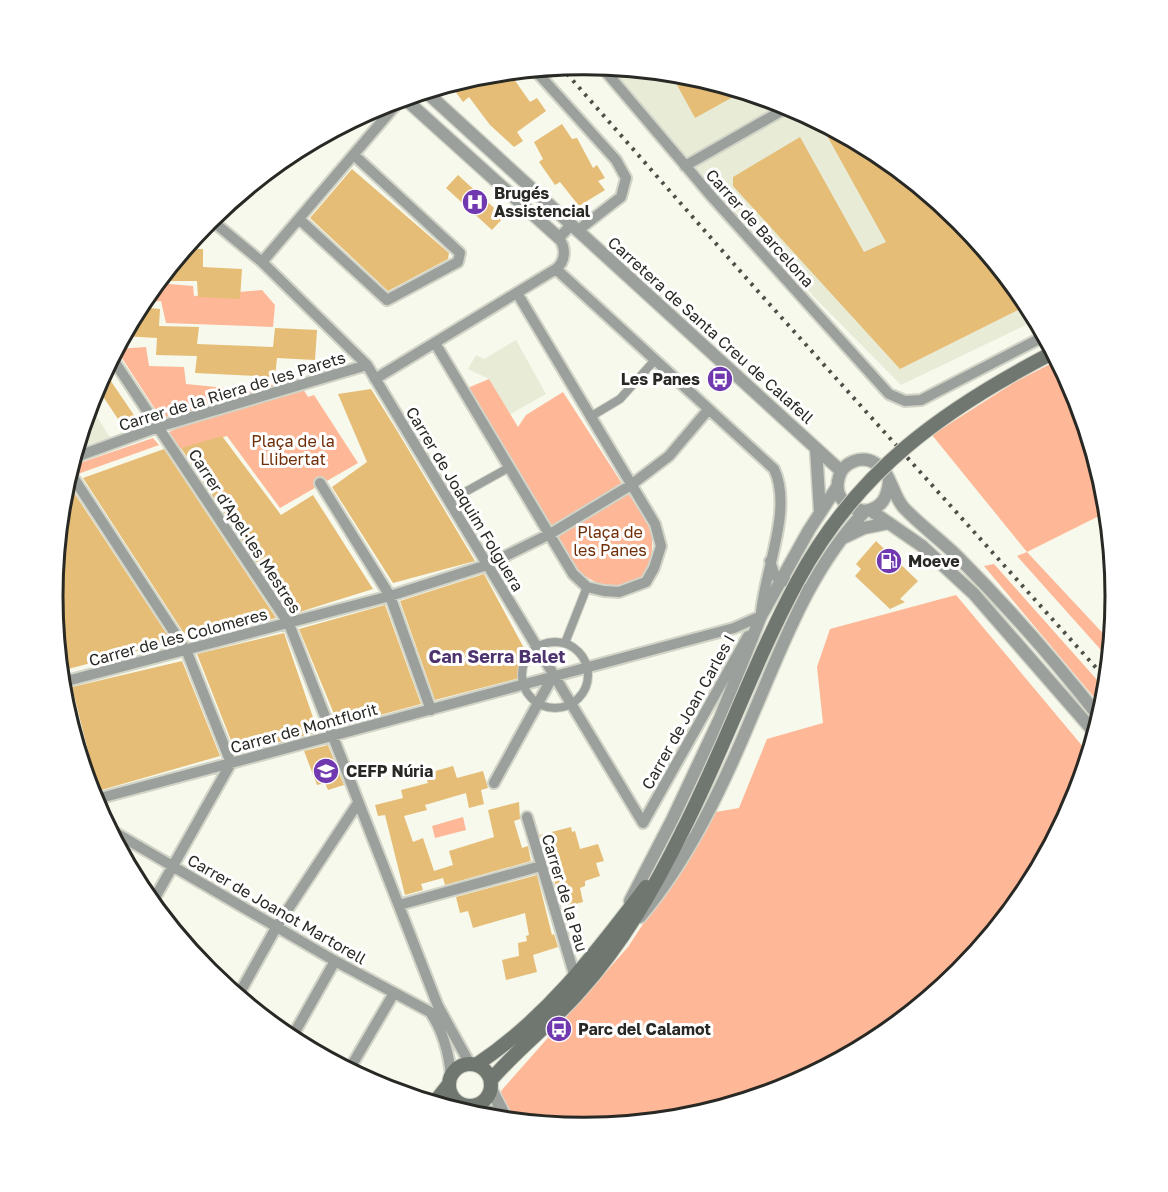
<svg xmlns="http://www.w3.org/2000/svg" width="1168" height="1192" font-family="'Golos Text',sans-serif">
	<rect width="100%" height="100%" fill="#f6f9eb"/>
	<path fill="#e8ecd7" d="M 604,66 L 688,75 L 788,105 L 880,154 L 960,220 L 1026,301 L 1036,320 L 901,385 L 817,300 Z
		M 516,340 L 546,394 L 509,415 L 489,379 L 468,369 L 476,355 L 484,359 Z
		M 89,405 L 110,437 L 76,449 Z"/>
	<path fill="#feb797" d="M 157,283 L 193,286 L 194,296 L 262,290 L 275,305 L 273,327 L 166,323 L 161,301 L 141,302 Z
		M 146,347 L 149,366 L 184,367 L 186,384 L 257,391 L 294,374 L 308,397 L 314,395 L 358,463 L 280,508 L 227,436 L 174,450 L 169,432 L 229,403 L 161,418 L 116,349 Z
		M 1058,360 C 1081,404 1102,463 1107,512 L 1027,552 L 1111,642 L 1109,659 L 1017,556 L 1027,552 L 932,435 L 1015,382 Z
		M 489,379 L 518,427 L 526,415 L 563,392 L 650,527 C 657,554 648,592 612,588 C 601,587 591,579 581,574 L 463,390 Z
		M 153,438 L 159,445 L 75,475 L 70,469 L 71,466 Z
		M 994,564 L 1106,690 L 1103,708 L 984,566 Z
		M 956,595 L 1089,754 C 1032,939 877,1076 688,1117 C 675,1120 661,1120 648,1121 C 627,1123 605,1127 584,1127 C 562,1128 539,1123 516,1121 L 503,1102 L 501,1091 L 628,947 L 671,881 L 710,813 L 739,808 L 767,739 L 823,723 L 817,667 L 830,629 Z
		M 463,817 L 466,830 L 435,838 L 432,826 Z"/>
	<path fill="#e6bd77" d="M 509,72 L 530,102 L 537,98 L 546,111 L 517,132 L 523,141 L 514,147 L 490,125 L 469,97 L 463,102 L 450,84 L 463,80 L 466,85 L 485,74 Z
		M 693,76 L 727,87 L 733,97 L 695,118 L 677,85 Z
		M 820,123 L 880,154 L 960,220 L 1028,305 L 900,369 L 733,186 L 733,177 L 800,137 L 864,252 L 886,242 Z
		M 562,124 L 572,139 L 577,138 L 593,168 L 597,165 L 605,178 L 598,181 L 605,190 L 579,206 L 560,182 L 555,185 L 539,162 L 543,159 L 534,142 Z
		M 352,169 L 449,253 L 448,259 L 388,291 L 310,218 Z
		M 458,175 L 504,217 L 492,230 L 446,188 Z
		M 185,249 L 203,249 L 203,267 L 242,269 L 240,299 L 198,297 L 197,281 L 158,281 Z
		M 139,307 L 160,309 L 159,326 L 199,327 L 197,344 L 273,347 L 275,328 L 317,330 L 315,360 L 277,358 L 275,377 L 195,373 L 197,356 L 156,355 L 157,338 L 123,336 Z
		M 104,371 L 140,424 L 135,427 L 126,431 L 96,386 Z
		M 371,389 L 396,429 L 475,561 L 393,583 L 332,487 L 367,462 L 338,394 Z
		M 222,436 L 281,515 L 313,495 L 373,589 L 293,614 L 285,594 L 279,596 L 181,448 Z
		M 164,449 L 276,618 L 187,638 L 83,478 Z
		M 65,485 L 69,485 L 172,642 L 68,669 L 65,664 L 59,663 L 52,596 Z
		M 876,541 L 918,581 L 900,599 L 905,602 L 890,609 L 855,576 L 861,569 L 856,564 Z
		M 484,574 L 525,650 L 520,678 L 435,700 L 400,601 Z
		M 385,605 L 421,704 L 339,726 L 299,629 Z
		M 284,633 L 318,732 L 236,753 L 197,654 Z
		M 182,661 L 220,756 L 98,791 L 72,687 Z
		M 328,745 L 344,785 L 328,790 L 325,783 L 317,785 L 304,751 Z
		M 453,766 L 457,778 L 483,771 L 488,788 L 481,790 L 484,804 L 469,808 L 466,793 L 425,805 L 427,810 L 404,816 L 413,842 L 423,838 L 434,871 L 453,865 L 449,851 L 494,837 L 488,810 L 519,802 L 520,819 L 514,821 L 522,848 L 528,846 L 531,861 L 445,885 L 443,878 L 421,884 L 423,890 L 405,895 L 385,815 L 378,816 L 375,805 L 403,798 L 401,790 L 428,783 L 425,774 Z
		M 571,827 L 572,832 L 575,831 L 580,849 L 598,844 L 604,861 L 596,863 L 600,876 L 585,881 L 585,886 L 580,888 L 583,902 L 568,906 L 564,891 L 558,893 L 553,876 L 559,874 L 552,849 L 545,851 L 540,835 Z
		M 537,875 L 552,935 L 554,934 L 558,947 L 533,955 L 537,972 L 506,980 L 502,960 L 519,956 L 518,943 L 527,941 L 526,936 L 529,935 L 525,913 L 473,928 L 468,911 L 460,913 L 456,897 Z"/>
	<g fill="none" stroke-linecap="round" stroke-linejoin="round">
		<g stroke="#d1d4c7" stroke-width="10">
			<path id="pedestrian" d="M 590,417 L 620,399 L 654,361
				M 449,501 L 510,467
				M522 675a33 33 0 1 1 66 0a33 33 0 1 1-66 0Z
				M 565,643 L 587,587"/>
		</g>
		<g stroke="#d1d4c7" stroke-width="14">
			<path id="minor" d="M 601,66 L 712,197 L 889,394 L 905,401 L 921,400 L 1045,336
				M 534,69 L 616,160 L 626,178 L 621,197 L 577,231
				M 685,166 L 790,106
				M 210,219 L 262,262 L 367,365 L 643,823 L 748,636
				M 299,219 L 387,300 L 458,262 L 460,253 L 354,155
				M 262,262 L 401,99
				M 556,269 L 774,469 C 793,509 765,569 761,613
				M 435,343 L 573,574 L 587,587 L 604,591 L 619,592 L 646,582 L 654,568 L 661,546 L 655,524 L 517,293
				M 112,358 L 289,624 L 438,1006 L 470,1064
				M 375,379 L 556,269 C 566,261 566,248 559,238 L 571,225
				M 73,458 L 158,427 L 367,365
				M 69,471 L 187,652 L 231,763 L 152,903
				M 320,483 L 390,596 L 431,710
				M 770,561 L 775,576 L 802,589 L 808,589
				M 60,670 L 93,800 L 734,628 L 761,616
				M 63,682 L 390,596 L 487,565 L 550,534 L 631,485 L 669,456 L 708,410
				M 494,783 L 553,676
				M 527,817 L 575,977
				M 109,829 L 335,961 L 430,1012 C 444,1032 449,1053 451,1077
				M 399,905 L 541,866
				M 238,996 L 277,926 L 358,803
				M 291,1039 L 335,961
				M 349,1070 L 394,993"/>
		</g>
		<g stroke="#d1d4c7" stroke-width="15">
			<path id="tertiary" d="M 425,91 L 841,471
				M 404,98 L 559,238
				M 816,448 L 820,512
				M 889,482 C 887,498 882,508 865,511 C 847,509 833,497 839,477 C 843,462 862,455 875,463 C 891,471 892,495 904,508 C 921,526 941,540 958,557 C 1008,607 1056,662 1100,718
				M 870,510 L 922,546 L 974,594 L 1095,733
				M 845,537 L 864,528 L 889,523
				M 630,901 L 672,820 L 720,718 L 761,616 L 809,530 L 837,487
				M 640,917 C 689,859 724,784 753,714 C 784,642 810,569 865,511
				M 491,1089 L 507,1120
				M 474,1107 L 503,1116"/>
		</g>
		<g stroke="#d1d4c7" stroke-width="16">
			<path id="secondary" d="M449 1085a21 21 0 1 1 42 0a21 21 0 1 1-42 0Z
				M 476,1065 C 547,1018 595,954 646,887
				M 491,1080 C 518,1048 552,1023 579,992 C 623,943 654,889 683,830
				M 434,1103 L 449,1084"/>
		</g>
		<use href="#pedestrian" stroke="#9ba09c" stroke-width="8"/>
		<use href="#minor" stroke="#9ba09c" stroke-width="10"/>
		<use href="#tertiary" stroke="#9ba09c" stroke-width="12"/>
		<use href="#secondary" stroke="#707771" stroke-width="14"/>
		<path stroke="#4e4f49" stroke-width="4" stroke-dasharray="3 6" stroke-linecap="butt" d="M 561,67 L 755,288 L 1107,680"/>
		<g stroke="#d1d4c7" stroke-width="16" stroke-linecap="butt">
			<path id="secondary-bridge" d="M 683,830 C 724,749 754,662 797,582 C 857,470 944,409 1054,352"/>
		</g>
		<use href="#secondary-bridge" stroke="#707771" stroke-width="14"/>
	</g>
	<defs>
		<g id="hospital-disc" transform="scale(1.35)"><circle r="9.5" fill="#7039b0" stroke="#fff"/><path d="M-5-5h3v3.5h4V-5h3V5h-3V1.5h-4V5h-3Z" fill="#fff"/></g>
		<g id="bus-disc" transform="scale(1.35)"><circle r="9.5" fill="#7039b0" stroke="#fff"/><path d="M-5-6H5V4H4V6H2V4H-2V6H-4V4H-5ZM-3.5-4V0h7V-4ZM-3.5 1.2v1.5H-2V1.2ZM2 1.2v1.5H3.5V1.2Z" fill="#fff"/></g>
		<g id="fuel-disc" transform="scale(1.35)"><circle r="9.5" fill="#7039b0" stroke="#fff"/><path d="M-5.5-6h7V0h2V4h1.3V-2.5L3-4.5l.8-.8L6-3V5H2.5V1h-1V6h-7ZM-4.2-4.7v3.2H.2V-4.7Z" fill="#fff"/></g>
		<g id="school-disc" transform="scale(1.35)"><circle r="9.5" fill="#7039b0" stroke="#fff"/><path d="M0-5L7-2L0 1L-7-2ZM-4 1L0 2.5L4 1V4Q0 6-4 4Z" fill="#fff"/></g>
	</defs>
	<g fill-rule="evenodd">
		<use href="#hospital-disc" x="475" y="202"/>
		<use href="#bus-disc" x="720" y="379"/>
		<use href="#fuel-disc" x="889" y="561"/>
		<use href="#school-disc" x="326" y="771"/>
		<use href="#bus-disc" x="559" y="1029"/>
	</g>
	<g text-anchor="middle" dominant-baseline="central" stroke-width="6" stroke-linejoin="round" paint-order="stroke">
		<g font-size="16" font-weight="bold" fill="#282924" stroke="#fff" text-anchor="start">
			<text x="494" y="193">Brugés<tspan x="494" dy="18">Assistencial</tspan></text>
			<text x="700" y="379" text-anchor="end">Les Panes</text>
			<text x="908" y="561">Moeve</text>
			<text x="346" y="771">CEFP Núria</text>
			<text x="578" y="1029">Parc del Calamot</text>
		</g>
		<g font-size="16" fill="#282924" stroke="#fff">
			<text transform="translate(760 228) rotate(48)">Carrer de Barcelona</text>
			<text transform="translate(711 330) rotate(42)">Carretera de Santa Creu de Calafell</text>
			<text transform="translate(232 391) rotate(-17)">Carrer de la Riera de les Parets</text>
			<text transform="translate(465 499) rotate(59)">Carrer de Joaquim Folguera</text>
			<text transform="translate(245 531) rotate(57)">Carrer d'Apel·les Mestres</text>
			<text transform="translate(178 637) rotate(-15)">Carrer de les Colomeres</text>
			<text transform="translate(688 712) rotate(-61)">Carrer de Joan Carles I</text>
			<text transform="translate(304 728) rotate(-15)">Carrer de Montflorit</text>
			<text transform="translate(565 893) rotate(73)">Carrer de la Pau</text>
			<text transform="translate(277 909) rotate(30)">Carrer de Joanot Martorell</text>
		</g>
		<g font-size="16" fill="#6f2e07" stroke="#fff">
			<text x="293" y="441">Plaça de la<tspan x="293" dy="18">Llibertat</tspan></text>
			<text x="610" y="532">Plaça de<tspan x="610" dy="18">les Panes</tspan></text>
		</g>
		<g font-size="18" font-weight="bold" fill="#4d346f" stroke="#fff">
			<text x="497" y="656">Can Serra Balet</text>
		</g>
	</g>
	<path d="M0 0H1168V1192H0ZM63 596a521 521 0 1 1 1042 0a521 521 0 1 1-1042 0Z" fill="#fff" fill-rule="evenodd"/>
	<path fill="none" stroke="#282924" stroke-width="3" d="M63 596a521 521 0 1 1 1042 0a521 521 0 1 1-1042 0Z"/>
</svg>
